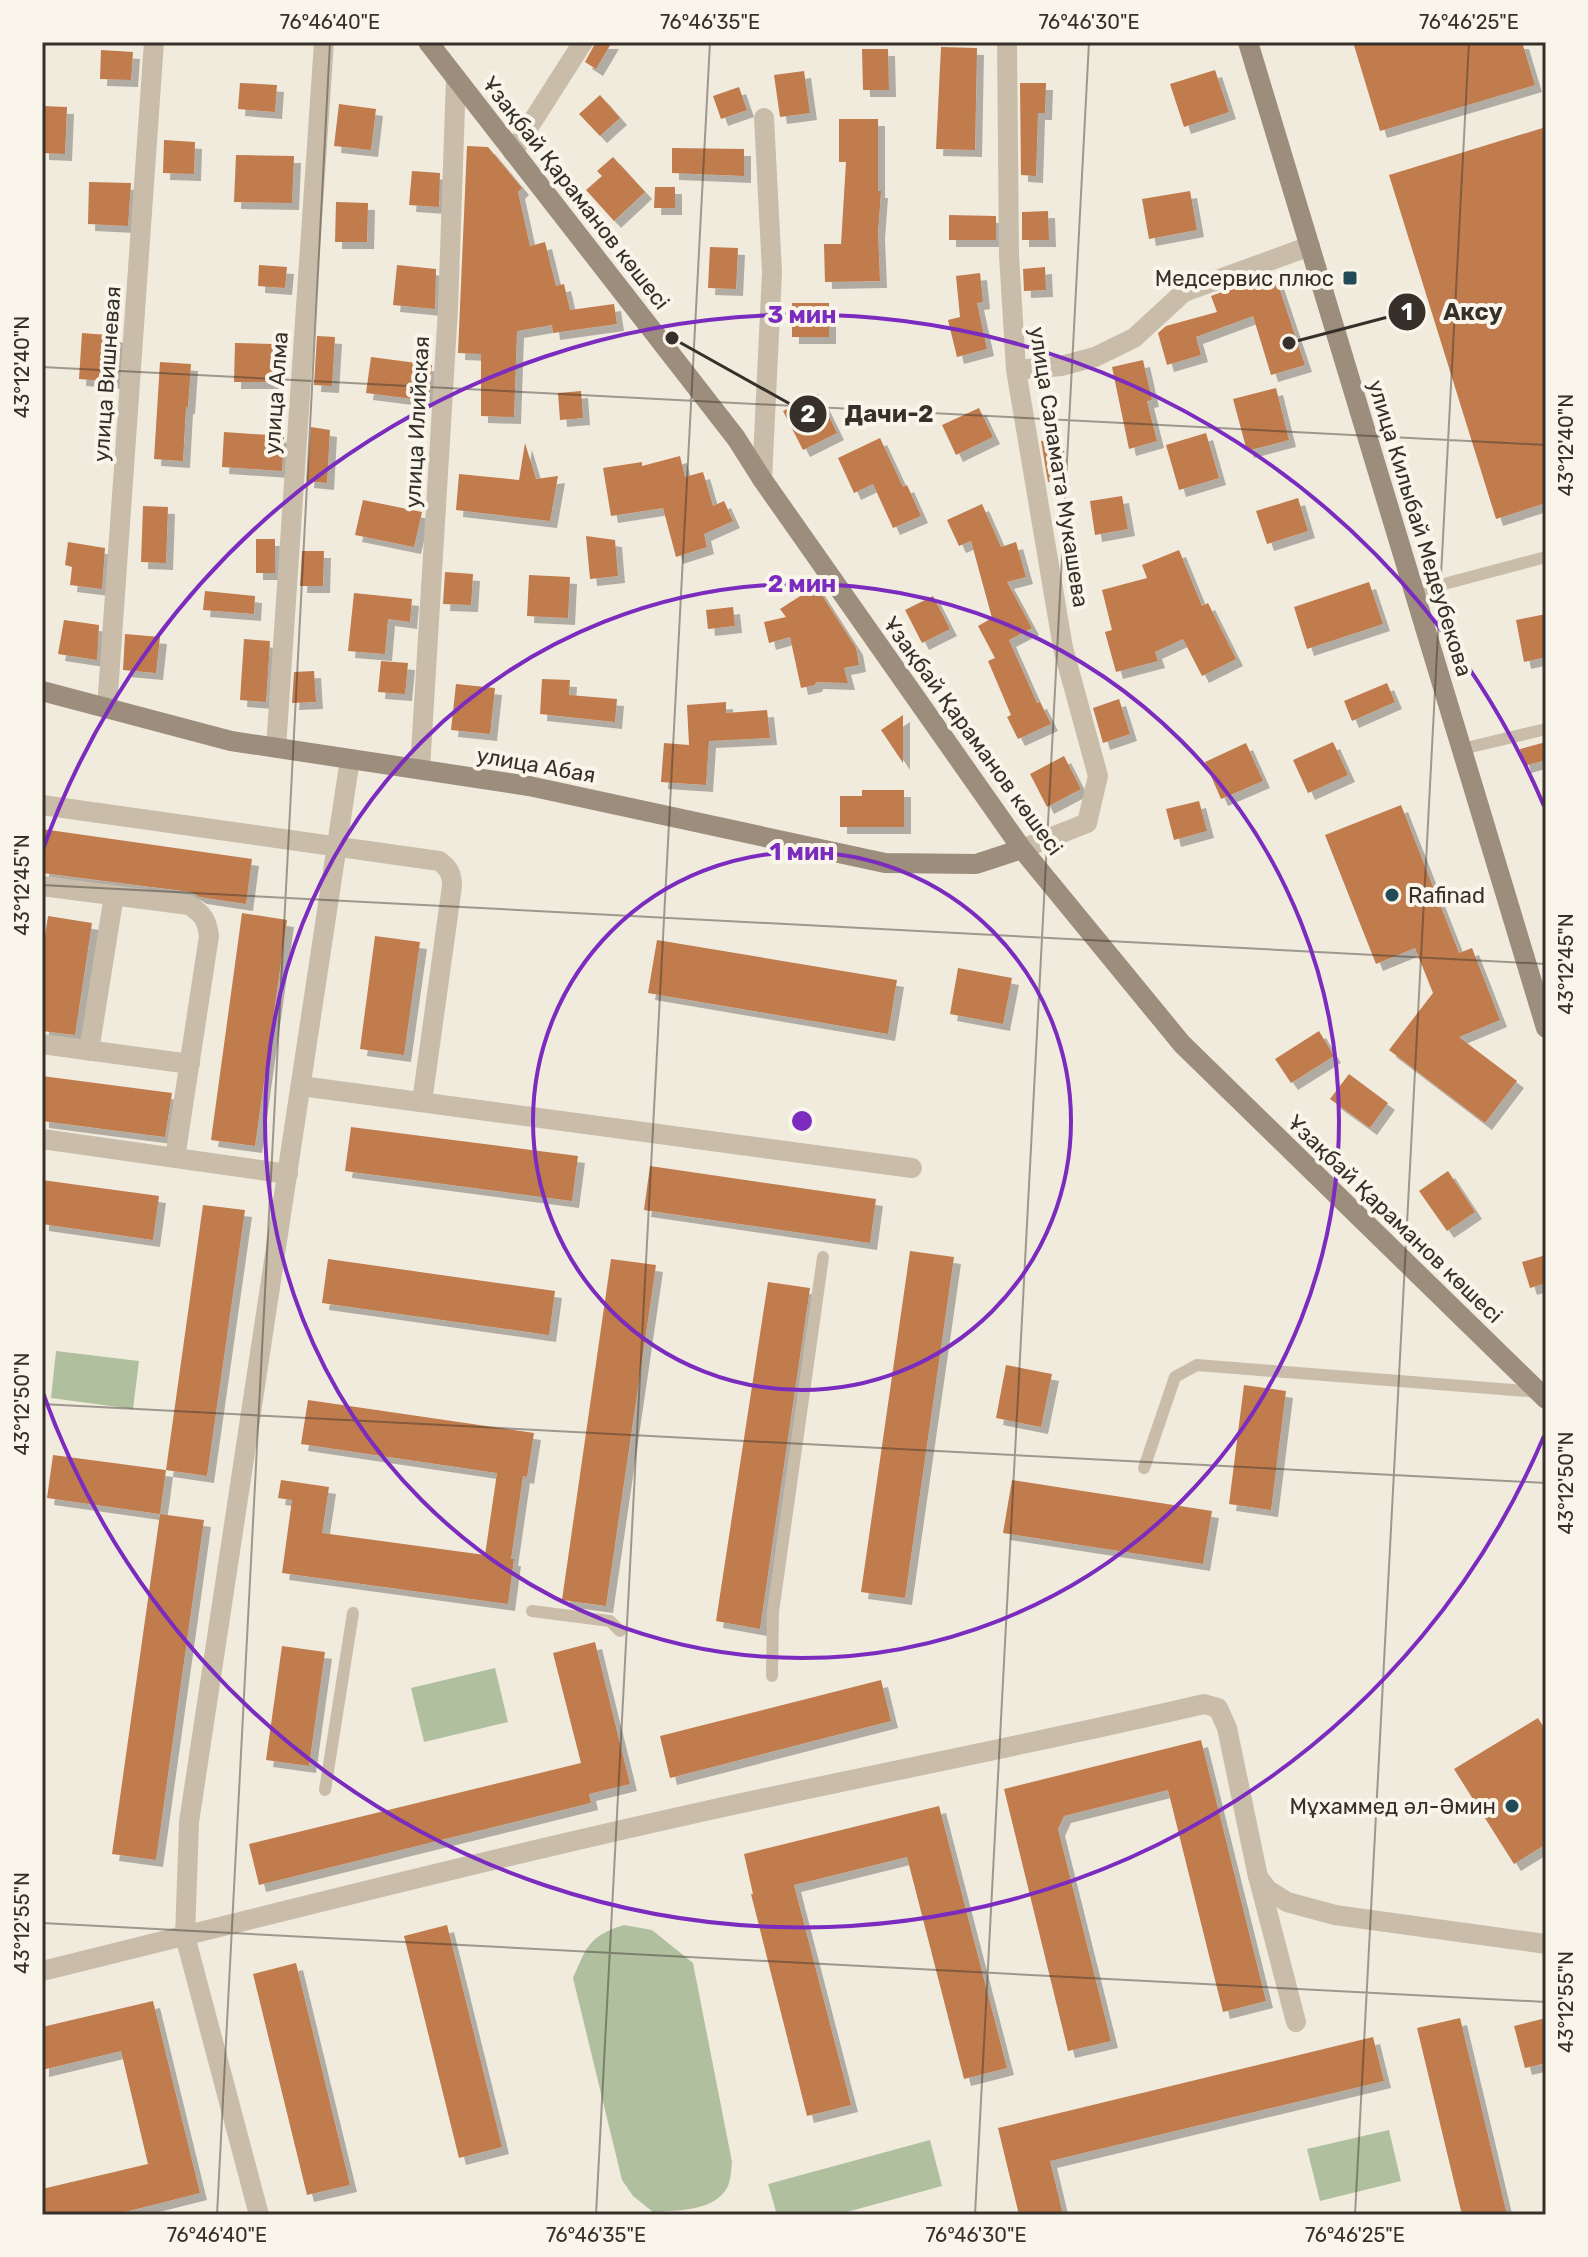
<svg xmlns="http://www.w3.org/2000/svg" width="1588" height="2257" font-family="Rubik,sans-serif">
	<defs>
		<filter id="shadow"><feDropShadow dx="7" dy="7" stdDeviation="0" flood-color="#0004"/></filter>
	</defs>
	<rect width="100%" height="100%" fill="#f1ebde"/>
	<path fill="#b0c09f" d="M 56,1351 L 139,1361 L 133,1409 L 51,1398 Z
		M 495,1668 L 508,1722 L 424,1742 L 411,1688 Z
		M 624,1925 L 652,1930 L 693,1963 L 732,2162 C 731,2170 731,2181 727,2188 C 713,2212 678,2210 653,2212 L 633,2196 L 622,2180 L 573,1978 C 587,1946 589,1936 624,1925 Z
		M 1389,2130 L 1401,2181 L 1320,2201 L 1307,2149 Z
		M 930,2140 L 942,2186 L 836,2215 L 777,2215 L 768,2184 Z"/>
	<path fill="#c07b4e" filter="url(#shadow)" d="M 596,42 L 612,42 L 596,69 L 585,62 Z
		M 1353,42 L 1522,42 L 1535,85 L 1380,131 Z
		M 941,47 L 977,48 L 975,150 L 936,149 Z
		M 862,49 L 888,49 L 889,90 L 863,90 Z
		M 101,50 L 133,52 L 131,80 L 100,79 Z
		M 1215,70 L 1229,112 L 1184,127 L 1170,84 Z
		M 804,71 L 810,113 L 780,117 L 774,75 Z
		M 240,83 L 277,85 L 275,112 L 238,109 Z
		M 1020,83 L 1046,83 L 1045,113 L 1038,113 L 1036,176 L 1021,175 Z
		M 739,87 L 747,110 L 721,119 L 713,96 Z
		M 600,95 L 620,118 L 600,136 L 579,114 Z
		M 339,104 L 376,109 L 371,150 L 334,146 Z
		M 42,106 L 67,107 L 65,154 L 42,153 Z
		M 839,119 L 878,119 L 878,191 L 881,191 L 878,232 L 880,281 L 825,282 L 824,244 L 841,244 L 846,162 L 839,162 Z
		M 1546,127 L 1546,503 L 1496,519 L 1389,175 Z
		M 164,140 L 195,142 L 194,174 L 163,173 Z
		M 467,146 L 488,147 L 522,188 L 518,192 L 530,246 L 545,242 L 556,286 L 564,284 L 570,310 L 614,304 L 617,324 L 553,333 L 552,325 L 517,331 L 514,417 L 481,416 L 481,354 L 458,353 Z
		M 672,148 L 744,149 L 744,176 L 672,173 Z
		M 236,155 L 294,156 L 292,203 L 234,202 Z
		M 613,157 L 645,192 L 614,221 L 586,190 L 602,176 L 597,171 Z
		M 412,171 L 440,173 L 439,207 L 409,205 Z
		M 89,182 L 131,183 L 128,226 L 88,224 Z
		M 655,187 L 675,187 L 675,208 L 654,208 Z
		M 1190,191 L 1197,230 L 1149,239 L 1142,199 Z
		M 336,202 L 368,203 L 367,242 L 335,242 Z
		M 1048,211 L 1049,240 L 1022,240 L 1022,212 Z
		M 949,215 L 996,216 L 996,240 L 949,240 Z
		M 710,247 L 738,248 L 736,289 L 708,288 Z
		M 259,265 L 287,267 L 285,288 L 258,286 Z
		M 397,265 L 436,269 L 435,309 L 393,305 Z
		M 1045,267 L 1046,290 L 1024,291 L 1023,269 Z
		M 980,273 L 983,302 L 977,303 L 987,349 L 957,357 L 948,320 L 960,317 L 956,276 Z
		M 1274,273 L 1305,365 L 1271,375 L 1253,316 L 1196,337 L 1201,355 L 1167,365 L 1158,333 L 1166,326 L 1217,312 L 1211,296 Z
		M 792,303 L 829,303 L 829,337 L 792,337 Z
		M 82,333 L 120,336 L 116,382 L 79,379 Z
		M 317,336 L 335,337 L 332,386 L 314,385 Z
		M 235,343 L 273,344 L 272,382 L 234,382 Z
		M 371,357 L 432,365 L 429,401 L 366,393 Z
		M 1143,360 L 1152,400 L 1147,401 L 1157,441 L 1129,449 L 1112,367 Z
		M 160,362 L 191,364 L 188,407 L 186,407 L 183,461 L 154,459 Z
		M 1276,388 L 1289,440 L 1247,451 L 1233,399 Z
		M 581,391 L 583,418 L 560,420 L 558,393 Z
		M 818,394 L 837,433 L 803,450 L 783,411 Z
		M 979,408 L 993,437 L 956,455 L 942,425 Z
		M 311,427 L 330,430 L 327,483 L 307,481 Z
		M 224,432 L 284,436 L 282,471 L 222,467 Z
		M 1206,433 L 1219,478 L 1179,490 L 1166,445 Z
		M 880,438 L 903,487 L 907,485 L 921,516 L 893,528 L 873,484 L 854,493 L 838,458 Z
		M 1056,438 L 1063,480 L 1048,482 L 1041,441 Z
		M 525,443 L 536,479 L 558,476 L 550,521 L 456,510 L 459,474 L 519,480 Z
		M 680,456 L 685,477 L 703,472 L 713,506 L 724,501 L 733,521 L 704,534 L 707,547 L 676,557 L 663,508 L 611,516 L 603,468 L 642,462 L 642,466 Z
		M 1122,496 L 1128,529 L 1095,535 L 1090,501 Z
		M 1298,498 L 1308,531 L 1267,544 L 1256,511 Z
		M 363,500 L 422,512 L 414,547 L 355,535 Z
		M 982,504 L 1001,547 L 1016,542 L 1026,577 L 1007,582 L 1032,628 L 1009,640 L 1037,703 L 1040,702 L 1051,724 L 1018,739 L 1007,717 L 1011,715 L 988,661 L 995,658 L 978,626 L 992,618 L 971,541 L 959,546 L 947,520 Z
		M 143,506 L 168,507 L 166,563 L 141,562 Z
		M 586,536 L 615,540 L 618,576 L 590,579 Z
		M 256,539 L 275,539 L 275,573 L 256,573 Z
		M 68,542 L 105,548 L 102,589 L 70,585 L 72,567 L 65,565 Z
		M 1179,550 L 1202,606 L 1208,603 L 1236,659 L 1202,676 L 1183,639 L 1155,652 L 1158,661 L 1116,672 L 1105,632 L 1112,630 L 1102,590 L 1147,578 L 1142,565 Z
		M 302,551 L 324,551 L 323,586 L 300,586 Z
		M 445,572 L 473,574 L 471,605 L 443,604 Z
		M 529,575 L 570,577 L 568,618 L 527,616 Z
		M 1369,582 L 1383,624 L 1307,649 L 1294,607 Z
		M 816,586 L 856,648 L 859,665 L 844,668 L 848,683 L 816,682 L 815,685 L 801,688 L 790,637 L 769,643 L 764,622 L 786,617 L 780,609 Z
		M 205,591 L 255,596 L 254,614 L 203,610 Z
		M 354,593 L 412,599 L 410,622 L 388,619 L 385,654 L 348,651 Z
		M 933,596 L 950,629 L 922,643 L 905,610 Z
		M 733,607 L 735,626 L 708,629 L 706,610 Z
		M 1546,614 L 1546,657 L 1524,662 L 1516,620 Z
		M 64,620 L 99,625 L 97,660 L 58,654 Z
		M 125,634 L 160,637 L 156,673 L 123,670 Z
		M 244,639 L 270,641 L 266,702 L 240,700 Z
		M 381,661 L 408,663 L 405,694 L 378,692 Z
		M 314,671 L 316,702 L 292,703 L 294,672 Z
		M 542,679 L 570,680 L 569,695 L 617,699 L 615,722 L 540,714 Z
		M 1387,683 L 1395,702 L 1352,721 L 1344,701 Z
		M 456,684 L 495,688 L 490,734 L 451,730 Z
		M 1119,699 L 1130,734 L 1103,743 L 1093,708 Z
		M 726,702 L 726,713 L 767,710 L 770,738 L 709,741 L 706,785 L 661,782 L 664,743 L 689,745 L 687,705 Z
		M 903,715 L 903,763 L 881,730 Z
		M 1333,742 L 1348,775 L 1308,793 L 1293,760 Z
		M 1546,742 L 1546,760 L 1524,766 L 1520,749 Z
		M 1246,743 L 1263,781 L 1221,799 L 1205,762 Z
		M 1064,756 L 1081,789 L 1047,807 L 1030,774 Z
		M 862,790 L 904,790 L 904,827 L 840,827 L 840,796 L 862,796 Z
		M 1199,801 L 1207,831 L 1174,840 L 1166,809 Z
		M 1401,805 L 1459,953 L 1472,948 L 1500,1020 L 1459,1037 L 1517,1081 L 1485,1123 L 1389,1050 L 1433,993 L 1415,948 L 1376,964 L 1325,835 Z
		M 42,829 L 252,859 L 246,904 L 200,897 L 191,892 L 42,873 Z
		M 242,913 L 287,920 L 255,1146 L 211,1140 Z
		M 48,916 L 92,923 L 75,1035 L 42,1031 L 42,956 Z
		M 375,936 L 420,942 L 404,1055 L 360,1049 Z
		M 657,940 L 897,980 L 888,1034 L 648,993 Z
		M 958,968 L 1012,978 L 1003,1024 L 950,1014 Z
		M 1319,1031 L 1334,1056 L 1291,1083 L 1275,1059 Z
		M 1349,1074 L 1388,1103 L 1370,1128 L 1330,1099 Z
		M 42,1076 L 172,1093 L 165,1137 L 42,1121 Z
		M 351,1127 L 578,1156 L 572,1201 L 345,1171 Z
		M 650,1166 L 876,1199 L 870,1243 L 644,1210 Z
		M 1448,1171 L 1475,1212 L 1447,1231 L 1419,1191 Z
		M 42,1180 L 159,1196 L 153,1240 L 42,1224 Z
		M 203,1205 L 245,1210 L 207,1476 L 166,1470 Z
		M 910,1251 L 954,1257 L 905,1598 L 861,1592 Z
		M 1546,1255 L 1546,1283 L 1530,1288 L 1522,1262 Z
		M 328,1259 L 555,1291 L 549,1335 L 322,1303 Z
		M 611,1259 L 656,1265 L 606,1606 L 562,1600 Z
		M 768,1282 L 810,1288 L 760,1629 L 716,1621 Z
		M 1006,1365 L 1052,1374 L 1041,1427 L 996,1418 Z
		M 1244,1385 L 1286,1391 L 1271,1510 L 1229,1504 Z
		M 308,1400 L 534,1433 L 527,1477 L 523,1476 L 511,1559 L 514,1559 L 508,1604 L 282,1573 L 292,1500 L 278,1498 L 281,1480 L 329,1487 L 322,1533 L 485,1555 L 497,1473 L 301,1444 Z
		M 53,1455 L 166,1470 L 160,1514 L 47,1498 Z
		M 1012,1480 L 1212,1511 L 1203,1564 L 1003,1533 Z
		M 160,1514 L 204,1520 L 156,1860 L 112,1854 Z
		M 595,1642 L 630,1784 L 589,1794 L 591,1803 L 259,1885 L 249,1844 L 581,1763 L 553,1653 Z
		M 282,1646 L 325,1652 L 309,1766 L 266,1760 Z
		M 881,1680 L 891,1721 L 670,1778 L 660,1736 Z
		M 1538,1718 L 1546,1731 L 1546,1844 L 1514,1864 L 1454,1769 Z
		M 1201,1740 L 1266,2001 L 1223,2012 L 1168,1790 L 1064,1816 L 1058,1829 L 1111,2041 L 1068,2051 L 1004,1789 Z
		M 939,1806 L 1007,2068 L 964,2079 L 907,1857 L 794,1885 L 851,2105 L 807,2116 L 751,1894 L 753,1894 L 744,1854 Z
		M 447,1925 L 502,2147 L 459,2158 L 404,1936 Z
		M 296,1963 L 350,2185 L 307,2195 L 253,1974 Z
		M 153,2001 L 200,2193 L 113,2215 L 42,2215 L 42,2189 L 148,2164 L 121,2051 L 42,2070 L 42,2027 Z
		M 1460,2018 L 1507,2215 L 1462,2215 L 1417,2028 Z
		M 1546,2018 L 1546,2063 L 1525,2068 L 1514,2026 Z
		M 1373,2037 L 1384,2081 L 1050,2161 L 1063,2215 L 1019,2215 L 998,2128 Z"/>
	<g fill="none" stroke-linecap="round" stroke-linejoin="round">
		<path stroke="#c9bdaa" stroke-width="12" d="M 1414,592 L 1546,557
			M 1462,749 L 1546,729
			M 1144,1468 L 1175,1377 L 1197,1365 L 1539,1392
			M 532,1611 L 610,1621 L 620,1631
			M 772,1676 L 773,1612 L 823,1257
			M 325,1790 L 353,1613"/>
		<path stroke="#c9bdaa" stroke-width="20" d="M 1007,42 L 1009,255 L 1016,370 L 1063,648 L 1098,776 L 1087,823 L 1022,849
			M 513,152 L 583,42
			M 1016,370 L 1061,366 L 1095,357 L 1134,338 L 1184,292 L 1310,246
			M 762,479 L 772,272 L 764,118
			M 107,708 L 154,42
			M 276,748 L 324,42
			M 420,769 L 448,309 L 456,78
			M 42,805 L 439,861 C 449,868 452,874 452,886 L 422,1102
			M 42,886 L 189,905 C 203,914 207,920 209,936 L 175,1158
			M 42,1044 L 190,1064
			M 89,1051 L 114,895
			M 301,1086 L 912,1168
			M 42,1139 L 288,1174
			M 1259,1880 L 1296,2022
			M 42,1971 C 261,1917 480,1861 701,1812 C 868,1775 1037,1743 1204,1704 L 1218,1708 L 1227,1728 L 1258,1877 L 1268,1890 L 1287,1902 L 1335,1915 L 1546,1944
			M 259,2215 L 185,1936 L 189,1822 L 350,759"/>
		<path stroke="#9d8d7c" stroke-width="20" d="M 428,42 L 736,438 L 762,479 L 1022,849 L 1182,1044 L 1546,1399
			M 1248,42 L 1546,1028
			M 42,691 L 231,741 L 529,786 L 885,863 L 976,864 L 1022,849"/>
	</g>
	<path fill="none" stroke="#37302a" stroke-width="2" stroke-opacity="0.45" d="M 42,367 L 1546,445M 42,885 L 1546,964M 42,1404 L 1546,1483M 42,1923 L 1546,2002M 217,2215 L 330,42M 596,2215 L 710,42M 975,2215 L 1089,42M 1355,2215 L 1469,42"/>
	<g fill="none" stroke="#7b2cbf" stroke-width="4">
		<circle cx="802" cy="1121" r="269"/>
		<circle cx="802" cy="1121" r="537"/>
		<path d="M1544 1436A806 806 0 0 1 42 1390M42 852A806 806 0 0 1 1544 806"/>
	</g>
	<g fill="#214b56" stroke="#f9f5ea" stroke-width="3">
		<rect x="1342" y="270" width="16" height="16" rx="4"/>
		<circle cx="1392" cy="895" r="8"/>
		<circle cx="1512" cy="1806" r="8"/>
	</g>
	<g text-anchor="middle" dominant-baseline="central" stroke-width="8" stroke-linejoin="round" paint-order="stroke">
		<g font-size="22" fill="#37302a" stroke="#f9f5ea">
			<text transform="translate(576 193) rotate(52)">Ұзақбай Қараманов көшесі</text>
			<text transform="translate(107 374) rotate(-86)">улица Вишневая</text>
			<text transform="translate(276 393) rotate(-86)">улица Алма</text>
			<text transform="translate(417 422) rotate(-87)">улица Илийская</text>
			<text transform="translate(1059 467) rotate(81)">улица Саламата Мукашева</text>
			<text transform="translate(1420 528) rotate(73)">улица Килыбай Медеубекова</text>
			<text transform="translate(973 736) rotate(54)">Ұзақбай Қараманов көшесі</text>
			<text transform="translate(536 765) rotate(10)">улица Абая</text>
			<text transform="translate(1395 1219) rotate(44)">Ұзақбай Қараманов көшесі</text>
		</g>
		<g font-size="22" fill="#37302a" stroke="#f9f5ea" text-anchor="end">
			<text x="1334" y="278">Медсервис плюс</text>
			<text x="1408" y="895" text-anchor="start">Rafinad</text>
			<text x="1496" y="1806">Мұхаммед әл-Әмин</text>
		</g>
	</g>
	<circle cx="802" cy="1121" r="12" fill="#7b2cbf" stroke="#f9f5ea" stroke-width="4"/>
	<g font-size="24" text-anchor="middle" font-weight="bold" fill="#7b2cbf" stroke="#f9f5ea" stroke-width="8" stroke-linejoin="round" paint-order="stroke">
		<text x="802" y="323">3 мин</text>
		<text x="802" y="592">2 мин</text>
		<text x="802" y="860">1 мин</text>
	</g>
	<path fill="none" stroke="#37302a" stroke-width="3" d="M1289 343L1407 312M672 338L808 414"/>
	<g fill="#37302a" stroke="#f9f5ea" stroke-width="3">
		<circle cx="1289" cy="343" r="8"/>
		<circle cx="672" cy="338" r="8"/>
		<circle cx="1407" cy="312" r="20"/>
		<circle cx="808" cy="414" r="20"/>
	</g>
	<g font-size="24" text-anchor="middle" font-weight="bold" fill="#fff">
		<text x="1407" y="320">1</text>
		<text x="808" y="422">2</text>
	</g>
	<g font-size="24" text-anchor="middle" font-weight="bold" fill="#37302a" stroke="#f9f5ea" stroke-width="8" stroke-linejoin="round" paint-order="stroke">
		<text x="1473" y="320">Аксу</text>
		<text x="889" y="422">Дачи-2</text>
	</g>
	<rect width="1588" height="2257" fill="none" stroke="#f9f5ea" stroke-width="88"/>
	<rect x="44" y="44" width="1500" height="2169" fill="none" stroke="#37302a" stroke-width="3"/>
	<g font-size="20" text-anchor="middle" fill="#37302a">
		<text x="330" y="29">76°46'40"E</text>
		<text x="710" y="29">76°46'35"E</text>
		<text x="1089" y="29">76°46'30"E</text>
		<text x="1469" y="29">76°46'25"E</text>
		<text transform="translate(22 367) rotate(-90)" y="7">43°12'40"N</text>
		<text transform="translate(1566 445) rotate(-90)" y="7">43°12'40"N</text>
		<text transform="translate(22 885) rotate(-90)" y="7">43°12'45"N</text>
		<text transform="translate(1566 964) rotate(-90)" y="7">43°12'45"N</text>
		<text transform="translate(22 1404) rotate(-90)" y="7">43°12'50"N</text>
		<text transform="translate(1566 1483) rotate(-90)" y="7">43°12'50"N</text>
		<text transform="translate(22 1923) rotate(-90)" y="7">43°12'55"N</text>
		<text transform="translate(1566 2002) rotate(-90)" y="7">43°12'55"N</text>
		<text x="217" y="2242">76°46'40"E</text>
		<text x="596" y="2242">76°46'35"E</text>
		<text x="976" y="2242">76°46'30"E</text>
		<text x="1355" y="2242">76°46'25"E</text>
	</g>
</svg>
